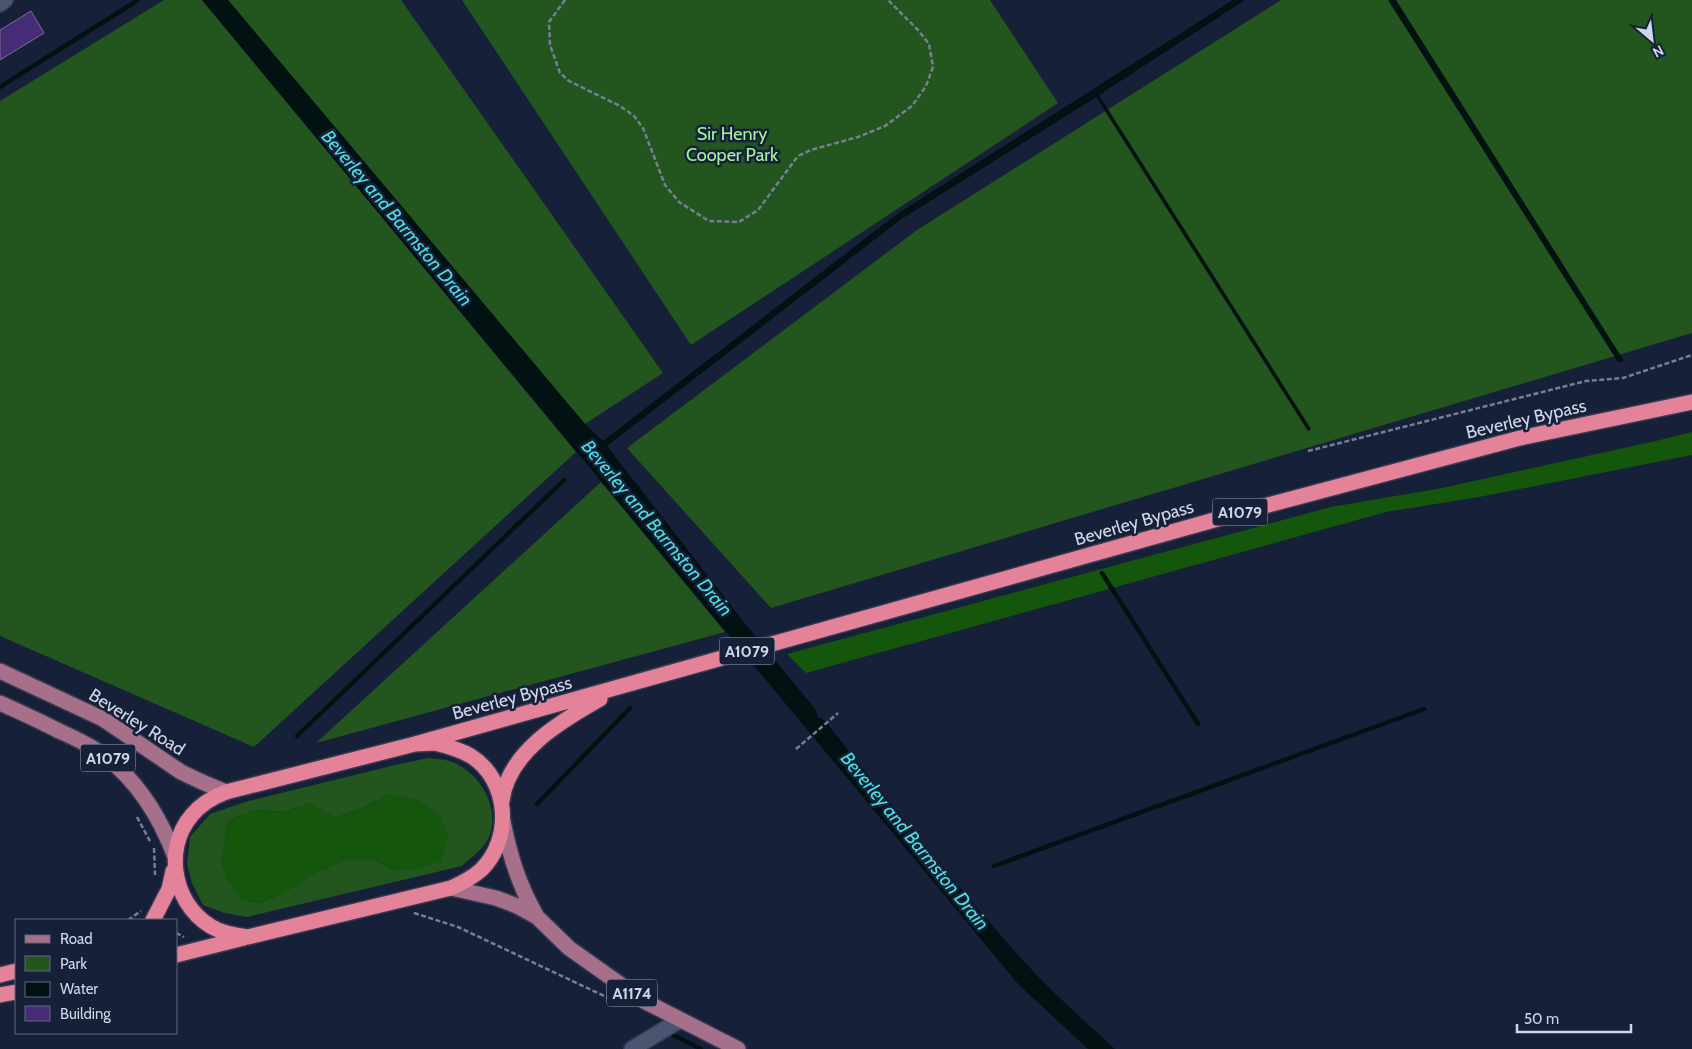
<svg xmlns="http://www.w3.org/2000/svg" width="1692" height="1049" font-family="Cabin,sans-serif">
	<rect width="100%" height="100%" fill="#172039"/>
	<path fill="#23551e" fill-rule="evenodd" d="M 164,0 L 202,0 L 576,452 L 254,747 L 0,636 L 0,101 Z
		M 228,0 L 401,0 L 663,373 L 585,424 Z
		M 462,0 L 990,0 L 1058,103 L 691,345 Z
		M 1281,0 L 1692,0 L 1692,333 L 771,608 L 627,448 L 917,230 Z
		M 601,482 L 725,632 L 316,743 Z
		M 428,758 C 436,759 445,759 452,762 C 481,773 503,811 487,841 C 482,850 469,859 462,866 L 247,917 L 225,913 L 203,905 L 192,883 L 187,864 L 190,837 L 210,814 L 245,802 L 387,767 ZM 389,794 L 394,870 L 374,859 L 347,859 L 312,874 L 283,893 L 260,903 L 240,899 L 221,864 L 228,821 L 255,810 L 286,812 L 309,803 L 335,818 L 364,807 Z"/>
	<path fill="#14560c" d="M 1692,432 L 1692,455 L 1479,497 L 1386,512 L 806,673 L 787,654 L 1331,507 L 1442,488 L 1660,440 Z
		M 389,794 L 419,800 L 440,816 L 448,834 L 441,861 L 417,869 L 394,870 L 374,859 L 347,859 L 312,874 L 283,893 L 260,903 L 240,899 L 227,880 L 221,864 L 228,821 L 255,810 L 286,812 L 309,803 L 335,818 L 364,807 Z"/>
	<path fill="#021111" d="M 202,0 L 228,0 L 585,424 L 603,441 L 897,214 L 1233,0 L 1245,0 L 1099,95 L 1311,429 L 1308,431 L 1096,97 L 900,220 L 607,446 L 747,626 L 816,710 L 818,717 L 825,721 C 893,805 959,891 1032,970 C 1058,998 1087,1023 1115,1049 L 1088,1049 L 1018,984 Z
		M 1388,0 L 1396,0 L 1624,361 L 1618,362 Z"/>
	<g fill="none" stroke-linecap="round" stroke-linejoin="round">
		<path stroke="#021111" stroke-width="4.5" d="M 0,87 L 138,0
			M 1102,573 L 1198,724
			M 297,736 L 564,480
			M 537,804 L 630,708
			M 994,866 L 1424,709
			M 673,1035 L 701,1049"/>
	</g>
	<path fill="#462c76" stroke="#787090" d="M 31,11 L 44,33 L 0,60 L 0,30 Z"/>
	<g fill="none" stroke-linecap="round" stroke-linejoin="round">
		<g stroke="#353a4f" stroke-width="18">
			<path id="minor" d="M 0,4 L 5,0
				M 632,1049 L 680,1020"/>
		</g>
		<g stroke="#353a4f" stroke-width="18">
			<path id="major" d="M 0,671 L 103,719 L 181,772 L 202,782 L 226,792
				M 0,703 C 20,712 40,721 59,731 C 75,738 92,746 106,757 C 139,783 161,819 175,857
				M 503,821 C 510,857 519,885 537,917
				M 451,888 L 496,898 L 517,906 L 537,917 L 569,948 L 644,1001 L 738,1049"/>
		</g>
		<g stroke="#353a4f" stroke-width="18">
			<path id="highway" d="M 435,743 C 447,746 459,749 471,756 C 509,780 513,839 481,870 C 472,878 462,883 451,888 L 248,937 C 237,935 227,934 218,930 C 175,911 161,851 192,815 C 201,804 213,797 226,792 L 415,744 Z
				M 415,744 L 1257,508 L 1520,438 L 1692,402
				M 502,801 C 508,752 561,721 600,699
				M 153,920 L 169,889 L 173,871
				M 176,955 L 244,938
				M 0,975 L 16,971
				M 0,995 L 16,992"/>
		</g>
		<path stroke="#777f94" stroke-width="2.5" stroke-dasharray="5 2.5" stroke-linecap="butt" d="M 565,0 L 549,22 L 550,45 L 560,73 L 569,81 L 620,106 L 634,116 L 643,128 L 665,185 L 679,202 L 709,221 L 739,222 L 758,210 L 798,156 L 811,150 L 858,137 L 885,126 L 912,106 L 926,86 L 933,67 L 929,44 L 918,30 L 888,0
			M 1308,451 L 1586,381 L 1623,378 L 1692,355
			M 796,749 L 838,713
			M 137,817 L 151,843
			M 154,848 L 155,875
			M 414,913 L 458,927 L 619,1003
			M 128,920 L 141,911
			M 176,933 L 184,937"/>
		<use href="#minor" stroke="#4a5572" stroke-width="15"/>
		<use href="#major" stroke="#a6708a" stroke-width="15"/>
		<use href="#highway" stroke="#e4829a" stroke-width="15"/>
	</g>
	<g text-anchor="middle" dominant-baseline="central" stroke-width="5" stroke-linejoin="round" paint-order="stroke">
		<g fill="#172039" stroke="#989fb3" stroke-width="1">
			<rect x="1212.5" y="498.5" width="55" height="27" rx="4"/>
			<rect x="719.5" y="637.5" width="55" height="27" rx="4"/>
			<rect x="80.5" y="744.5" width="55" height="27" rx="4"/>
			<rect x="607" y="979.5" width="50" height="27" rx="4"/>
		</g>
		<g font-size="16" font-weight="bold" fill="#cfd6e7">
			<text x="1240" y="512">A1079</text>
			<text x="747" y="651">A1079</text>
			<text x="108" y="758">A1079</text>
			<text x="632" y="993">A1174</text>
		</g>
		<g font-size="18" fill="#a0f595" stroke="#172039">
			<text x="732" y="134">Sir Henry<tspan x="732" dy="21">Cooper Park</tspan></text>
		</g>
		<g font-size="18" fill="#cfd6e7" stroke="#172039">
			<text transform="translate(1526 419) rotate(-13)">Beverley Bypass</text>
			<text transform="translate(1134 523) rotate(-16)">Beverley Bypass</text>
			<text transform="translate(512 698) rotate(-15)">Beverley Bypass</text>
			<text transform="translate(137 722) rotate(32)">Beverley Road</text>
		</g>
		<g font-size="19" font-style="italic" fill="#4cdfe1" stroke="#172039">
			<text transform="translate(397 218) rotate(50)">Beverley and Barmston Drain</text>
			<text transform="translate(657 528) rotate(50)">Beverley and Barmston Drain</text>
			<text transform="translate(915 841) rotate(51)">Beverley and Barmston Drain</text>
		</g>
	</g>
	<rect x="15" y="919" width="162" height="115" fill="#172039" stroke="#61697f"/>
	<rect x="25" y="935" width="25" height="8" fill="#a6708a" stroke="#61697f"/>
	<text x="60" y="944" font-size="15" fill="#cfd6e7">Road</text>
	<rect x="25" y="956" width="25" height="15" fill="#23551e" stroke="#61697f"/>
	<text x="60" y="969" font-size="15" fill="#cfd6e7">Park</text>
	<rect x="25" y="982" width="25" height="15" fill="#021111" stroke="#61697f"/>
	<text x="60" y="994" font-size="15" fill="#cfd6e7">Water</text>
	<rect x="25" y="1006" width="25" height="15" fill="#462c76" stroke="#61697f"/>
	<text x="60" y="1019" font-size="15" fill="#cfd6e7">Building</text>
	<g transform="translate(1652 40) rotate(152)" stroke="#172039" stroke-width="4" paint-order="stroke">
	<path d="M0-4L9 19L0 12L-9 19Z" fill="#cfd6e7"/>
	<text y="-8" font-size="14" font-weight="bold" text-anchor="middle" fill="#cfd6e7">N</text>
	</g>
	<path d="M1517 1024v8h114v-8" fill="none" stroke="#cfd6e7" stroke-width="2.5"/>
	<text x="1524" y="1024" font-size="15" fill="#cfd6e7" stroke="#172039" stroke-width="4" paint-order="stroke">50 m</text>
</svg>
